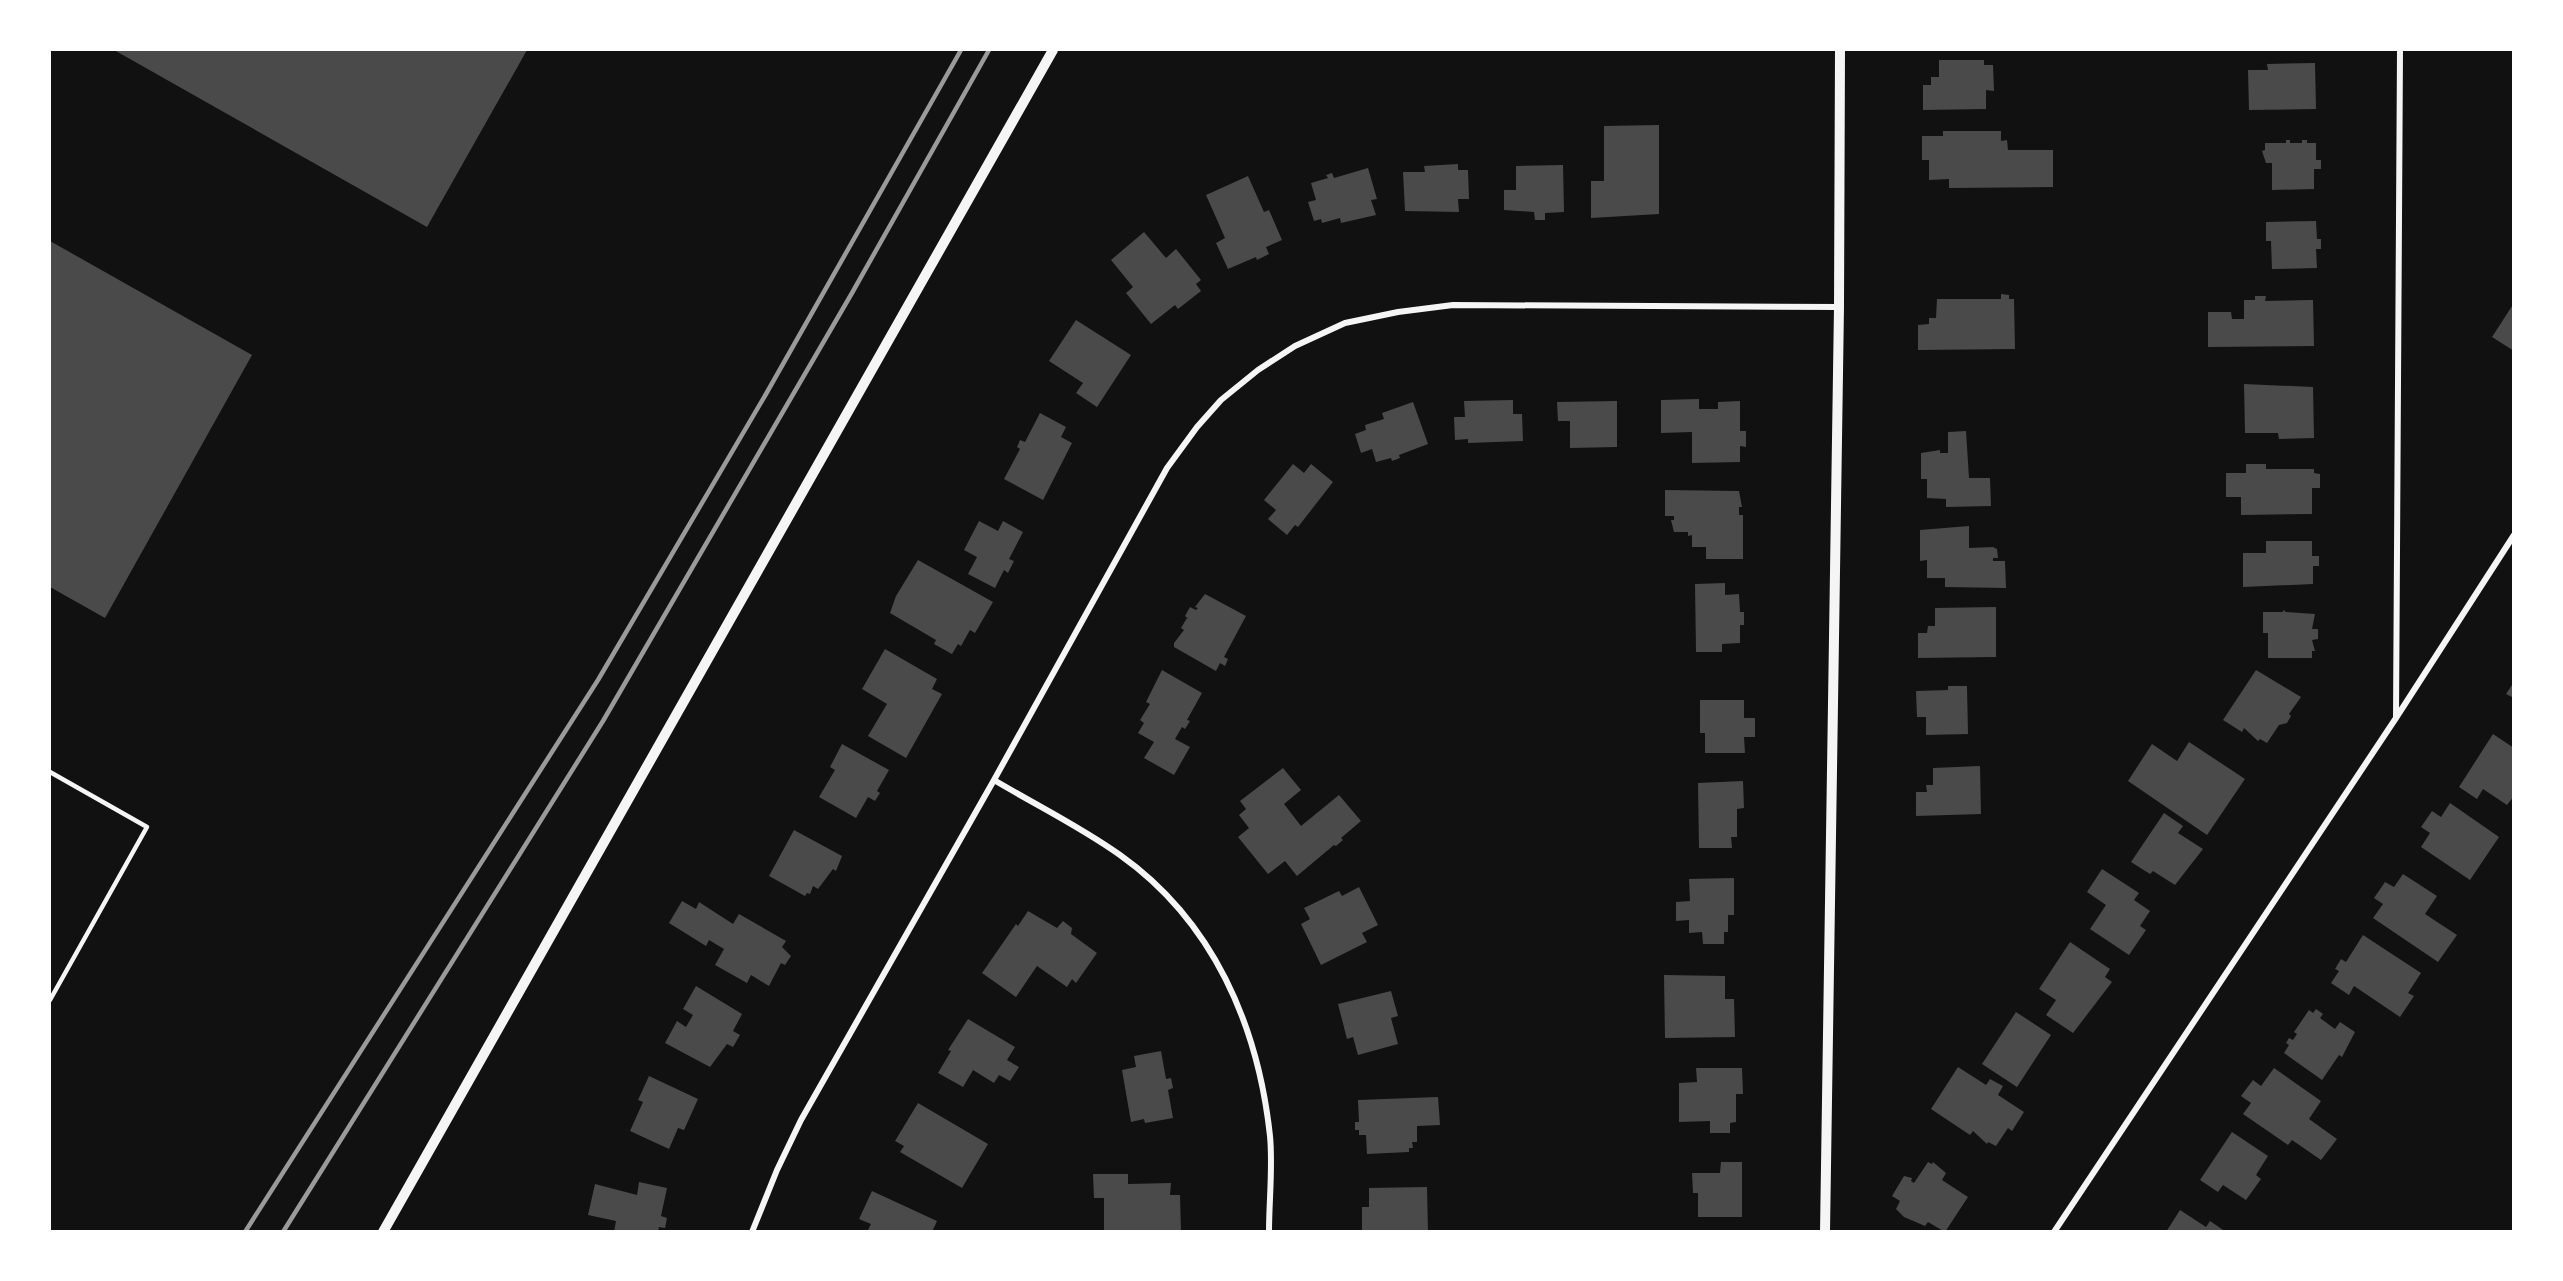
<svg xmlns="http://www.w3.org/2000/svg" width="2563" height="1281" font-family="'Nunito Sans',sans-serif">
	<rect width="100%" height="100%" fill="#111"/>
	<path fill="#4a4a4a" d="M 114,50 L 527,50 L 427,227 Z
		M 1939,60 L 1984,60 L 1984,65 L 1993,65 L 1994,91 L 1986,90 L 1986,109 L 1923,110 L 1923,85 L 1931,85 L 1931,77 L 1939,77 Z
		M 2315,63 L 2316,109 L 2249,110 L 2248,70 L 2268,70 L 2267,64 Z
		M 1659,125 L 1659,214 L 1591,218 L 1591,181 L 1604,181 L 1604,126 Z
		M 1943,131 L 2001,131 L 2001,141 L 2007,140 L 2008,150 L 2053,150 L 2053,187 L 1949,188 L 1949,179 L 1929,180 L 1929,160 L 1922,160 L 1922,136 L 1943,136 Z
		M 2286,140 L 2290,140 L 2290,143 L 2302,143 L 2302,140 L 2307,140 L 2307,143 L 2316,143 L 2316,160 L 2321,160 L 2321,169 L 2314,169 L 2314,189 L 2272,190 L 2272,163 L 2266,163 L 2262,151 L 2265,150 L 2265,143 L 2286,143 Z
		M 1458,164 L 1458,170 L 1468,170 L 1469,199 L 1458,199 L 1459,212 L 1405,211 L 1403,172 L 1425,172 L 1424,166 Z
		M 1563,165 L 1564,212 L 1545,213 L 1545,220 L 1535,220 L 1534,212 L 1504,210 L 1504,190 L 1516,190 L 1516,166 Z
		M 1368,168 L 1377,199 L 1371,200 L 1376,215 L 1341,223 L 1340,218 L 1322,223 L 1321,219 L 1314,221 L 1308,202 L 1316,200 L 1311,183 L 1328,178 L 1326,175 L 1332,173 L 1334,178 Z
		M 1248,176 L 1264,212 L 1269,210 L 1282,240 L 1266,247 L 1269,254 L 1257,260 L 1256,257 L 1228,269 L 1216,243 L 1225,238 L 1206,195 Z
		M 2316,221 L 2317,239 L 2321,239 L 2321,249 L 2316,249 L 2317,268 L 2272,269 L 2271,241 L 2266,241 L 2266,222 Z
		M 1144,232 L 1166,258 L 1176,249 L 1201,280 L 1196,284 L 1201,291 L 1178,309 L 1175,305 L 1151,324 L 1126,293 L 1133,287 L 1111,260 Z
		M 50,241 L 252,355 L 105,618 L 50,587 Z
		M 2001,294 L 2009,295 L 2009,299 L 2014,299 L 2015,349 L 1918,350 L 1918,325 L 1929,324 L 1929,318 L 1936,318 L 1937,299 L 2001,299 Z
		M 2255,296 L 2266,296 L 2265,301 L 2313,300 L 2314,346 L 2208,347 L 2208,312 L 2231,312 L 2232,319 L 2244,319 L 2244,300 L 2255,300 Z
		M 2514,303 L 2514,351 L 2492,337 Z
		M 1076,320 L 1131,355 L 1097,407 L 1076,393 L 1083,383 L 1049,361 Z
		M 2244,384 L 2313,387 L 2314,438 L 2279,439 L 2278,433 L 2245,433 Z
		M 1699,399 L 1699,409 L 1718,409 L 1718,402 L 1740,401 L 1740,431 L 1746,431 L 1746,447 L 1740,446 L 1740,462 L 1692,463 L 1692,432 L 1661,433 L 1661,400 Z
		M 1513,400 L 1513,414 L 1522,414 L 1523,441 L 1468,443 L 1468,439 L 1455,440 L 1454,417 L 1465,417 L 1464,401 Z
		M 1617,401 L 1617,447 L 1570,448 L 1570,421 L 1558,421 L 1557,402 Z
		M 1413,402 L 1428,444 L 1399,455 L 1400,458 L 1392,461 L 1391,458 L 1376,462 L 1372,449 L 1361,453 L 1355,434 L 1366,430 L 1365,425 L 1384,419 L 1382,413 Z
		M 1040,413 L 1066,427 L 1061,437 L 1072,443 L 1043,500 L 1004,479 L 1020,449 L 1017,447 L 1020,440 L 1025,442 Z
		M 1966,431 L 1969,478 L 1990,478 L 1991,506 L 1946,507 L 1946,499 L 1927,498 L 1927,479 L 1921,479 L 1921,453 L 1940,450 L 1940,453 L 1948,453 L 1948,432 Z
		M 1293,464 L 1304,473 L 1311,464 L 1333,482 L 1298,527 L 1295,525 L 1287,535 L 1268,519 L 1276,510 L 1264,500 Z
		M 2246,464 L 2266,464 L 2266,469 L 2314,469 L 2314,473 L 2320,474 L 2320,488 L 2312,488 L 2312,514 L 2241,515 L 2241,497 L 2226,497 L 2226,473 L 2246,473 Z
		M 1665,490 L 1739,491 L 1742,507 L 1739,507 L 1739,515 L 1743,515 L 1743,559 L 1706,559 L 1706,547 L 1692,547 L 1692,535 L 1688,536 L 1688,532 L 1674,532 L 1671,520 L 1674,520 L 1674,516 L 1665,516 Z
		M 979,521 L 998,531 L 1003,521 L 1023,532 L 1009,559 L 1014,561 L 1008,573 L 1004,570 L 995,588 L 968,574 L 977,557 L 964,550 Z
		M 1969,526 L 1969,548 L 1993,547 L 1997,549 L 1998,558 L 1993,558 L 1993,561 L 2005,561 L 2006,588 L 1945,587 L 1945,578 L 1927,578 L 1927,560 L 1920,561 L 1920,530 Z
		M 2266,541 L 2312,541 L 2312,556 L 2319,556 L 2319,566 L 2313,566 L 2313,584 L 2243,587 L 2243,553 L 2266,553 Z
		M 918,560 L 993,602 L 975,633 L 970,630 L 961,646 L 958,644 L 952,654 L 934,644 L 936,640 L 890,613 L 896,596 Z
		M 1725,583 L 1725,595 L 1739,594 L 1740,612 L 1744,612 L 1744,625 L 1740,625 L 1740,643 L 1722,644 L 1722,652 L 1696,652 L 1695,584 Z
		M 1205,594 L 1246,616 L 1224,657 L 1228,659 L 1225,666 L 1220,663 L 1216,671 L 1174,647 L 1174,643 L 1184,630 L 1181,628 L 1187,618 L 1190,620 L 1185,616 L 1190,607 L 1196,610 L 1198,608 L 1195,607 Z
		M 1996,607 L 1996,657 L 1918,658 L 1918,633 L 1927,633 L 1928,626 L 1935,626 L 1935,608 Z
		M 2283,610 L 2286,612 L 2315,614 L 2312,629 L 2318,629 L 2318,639 L 2312,640 L 2315,651 L 2312,651 L 2312,658 L 2268,658 L 2268,633 L 2263,633 L 2263,612 L 2283,612 Z
		M 885,649 L 937,679 L 932,689 L 942,694 L 906,758 L 868,736 L 887,704 L 862,689 Z
		M 1162,670 L 1202,693 L 1187,720 L 1190,721 L 1185,729 L 1182,727 L 1175,739 L 1190,747 L 1174,775 L 1144,758 L 1154,742 L 1138,733 L 1144,723 L 1140,720 L 1150,704 L 1146,702 Z
		M 2256,670 L 2301,697 L 2289,714 L 2291,716 L 2287,723 L 2279,725 L 2267,743 L 2260,739 L 2258,741 L 2244,728 L 2242,732 L 2223,720 Z
		M 2514,682 L 2514,698 L 2506,694 Z
		M 1948,686 L 1967,686 L 1968,734 L 1926,735 L 1926,717 L 1917,717 L 1916,691 L 1948,690 Z
		M 1700,700 L 1744,700 L 1744,718 L 1755,718 L 1755,737 L 1744,737 L 1745,753 L 1705,753 L 1705,733 L 1700,733 Z
		M 2493,734 L 2514,748 L 2514,796 L 2507,805 L 2483,789 L 2477,799 L 2459,787 Z
		M 2189,742 L 2245,779 L 2207,835 L 2128,781 L 2152,744 L 2177,761 Z
		M 842,744 L 889,770 L 877,791 L 880,793 L 875,801 L 868,797 L 856,818 L 819,797 L 835,770 L 830,767 Z
		M 1980,766 L 1981,814 L 1916,816 L 1916,792 L 1927,792 L 1926,785 L 1933,785 L 1933,768 Z
		M 1283,768 L 1301,790 L 1284,804 L 1301,826 L 1339,795 L 1361,821 L 1341,838 L 1343,840 L 1336,846 L 1334,845 L 1297,876 L 1285,861 L 1268,874 L 1238,837 L 1249,828 L 1239,815 L 1246,809 L 1240,801 Z
		M 1743,781 L 1744,808 L 1737,809 L 1737,837 L 1731,837 L 1732,848 L 1699,848 L 1698,783 Z
		M 2450,803 L 2499,837 L 2470,880 L 2421,847 L 2430,833 L 2421,827 L 2432,811 L 2441,817 Z
		M 2164,813 L 2183,826 L 2178,833 L 2203,849 L 2175,885 L 2153,871 L 2150,874 L 2131,862 Z
		M 794,830 L 842,856 L 836,871 L 833,869 L 818,889 L 813,886 L 810,894 L 807,893 L 805,896 L 769,876 Z
		M 2102,869 L 2139,893 L 2134,900 L 2150,911 L 2140,926 L 2146,930 L 2129,955 L 2090,929 L 2106,905 L 2087,892 Z
		M 2403,874 L 2437,896 L 2425,914 L 2457,935 L 2438,962 L 2373,918 L 2383,904 L 2374,898 L 2385,882 L 2394,887 Z
		M 1734,878 L 1734,915 L 1728,915 L 1728,932 L 1724,932 L 1724,944 L 1703,944 L 1702,932 L 1689,933 L 1689,920 L 1676,921 L 1676,902 L 1690,901 L 1689,879 Z
		M 1359,887 L 1378,925 L 1362,933 L 1367,942 L 1321,965 L 1301,924 L 1310,919 L 1304,908 L 1339,891 L 1342,896 Z
		M 682,901 L 696,909 L 699,902 L 733,924 L 739,914 L 786,941 L 782,947 L 791,956 L 785,965 L 781,963 L 769,986 L 751,975 L 747,983 L 715,965 L 724,949 L 709,940 L 706,946 L 669,923 Z
		M 1028,911 L 1057,928 L 1063,921 L 1072,928 L 1071,934 L 1097,953 L 1076,983 L 1072,979 L 1067,987 L 1037,966 L 1016,997 L 982,973 L 1016,924 L 1018,926 Z
		M 2363,935 L 2421,973 L 2408,993 L 2414,996 L 2400,1017 L 2354,986 L 2349,995 L 2331,983 L 2339,971 L 2335,969 L 2341,959 L 2346,962 Z
		M 2070,942 L 2110,969 L 2105,977 L 2112,982 L 2073,1033 L 2046,1015 L 2056,1000 L 2039,989 Z
		M 1664,975 L 1725,976 L 1725,999 L 1734,999 L 1735,1037 L 1665,1038 Z
		M 696,986 L 742,1014 L 733,1031 L 740,1035 L 733,1047 L 727,1044 L 710,1067 L 665,1043 L 677,1021 L 686,1027 L 693,1015 L 683,1009 Z
		M 1391,991 L 1398,1016 L 1391,1018 L 1398,1044 L 1358,1055 L 1353,1037 L 1347,1039 L 1338,1004 Z
		M 2316,1009 L 2323,1014 L 2320,1018 L 2335,1029 L 2340,1022 L 2355,1032 L 2342,1057 L 2339,1055 L 2322,1080 L 2284,1053 L 2289,1045 L 2286,1043 L 2289,1038 L 2293,1040 L 2297,1034 L 2294,1032 L 2309,1010 L 2313,1013 Z
		M 2016,1012 L 2051,1035 L 2017,1087 L 1982,1064 Z
		M 968,1019 L 1015,1047 L 1007,1060 L 1019,1067 L 1010,1081 L 999,1075 L 994,1083 L 973,1070 L 963,1087 L 938,1073 L 951,1051 L 948,1050 Z
		M 1161,1051 L 1166,1079 L 1171,1078 L 1173,1088 L 1168,1090 L 1173,1118 L 1145,1123 L 1144,1119 L 1131,1122 L 1122,1070 L 1136,1067 L 1134,1056 Z
		M 1958,1067 L 1986,1085 L 1990,1079 L 2003,1086 L 1998,1095 L 2024,1112 L 2012,1131 L 2008,1128 L 1996,1146 L 1988,1142 L 1987,1144 L 1973,1131 L 1970,1135 L 1931,1109 Z
		M 1696,1068 L 1742,1068 L 1743,1094 L 1736,1094 L 1736,1122 L 1730,1123 L 1730,1133 L 1710,1133 L 1710,1121 L 1679,1122 L 1679,1083 L 1697,1082 Z
		M 2274,1068 L 2321,1101 L 2309,1119 L 2337,1139 L 2321,1160 L 2292,1140 L 2288,1145 L 2243,1114 L 2251,1103 L 2241,1096 L 2253,1080 L 2261,1086 Z
		M 649,1076 L 698,1099 L 684,1130 L 678,1128 L 669,1149 L 630,1131 L 643,1102 L 638,1100 Z
		M 1438,1097 L 1440,1125 L 1417,1126 L 1417,1142 L 1412,1142 L 1413,1148 L 1409,1148 L 1409,1152 L 1367,1154 L 1366,1135 L 1359,1135 L 1359,1130 L 1355,1130 L 1355,1122 L 1359,1122 L 1358,1100 Z
		M 918,1103 L 988,1144 L 962,1188 L 900,1152 L 904,1146 L 895,1141 Z
		M 2232,1132 L 2268,1156 L 2256,1175 L 2261,1179 L 2246,1200 L 2223,1185 L 2218,1192 L 2200,1180 Z
		M 1721,1162 L 1742,1162 L 1742,1217 L 1698,1217 L 1698,1193 L 1693,1193 L 1692,1173 L 1720,1173 Z
		M 1928,1162 L 1932,1164 L 1933,1162 L 1946,1173 L 1942,1180 L 1968,1197 L 1945,1232 L 1928,1222 L 1925,1226 L 1904,1217 L 1896,1209 L 1900,1201 L 1892,1196 L 1904,1176 L 1912,1178 L 1911,1181 L 1914,1183 Z
		M 1093,1174 L 1128,1174 L 1128,1184 L 1171,1183 L 1170,1195 L 1180,1195 L 1181,1232 L 1104,1232 L 1104,1198 L 1094,1198 Z
		M 639,1182 L 667,1188 L 661,1216 L 667,1218 L 665,1228 L 659,1227 L 658,1232 L 614,1232 L 616,1221 L 588,1215 L 595,1184 L 637,1195 Z
		M 1427,1187 L 1428,1232 L 1362,1231 L 1362,1207 L 1369,1207 L 1369,1188 Z
		M 872,1191 L 937,1221 L 932,1232 L 867,1232 L 871,1224 L 859,1219 Z
		M 2180,1210 L 2206,1227 L 2210,1221 L 2226,1232 L 2166,1232 Z"/>
	<g fill="none" stroke-linecap="round" stroke-linejoin="round">
		<path stroke="#f5f5f5" stroke-width="4.5" d="M 50,772 L 147,827 L 50,1000"/>
		<path stroke="#f5f5f5" stroke-width="6" d="M 2396,718 L 2400,50
			M 994,780 C 1036,805 1081,827 1120,855 C 1213,921 1258,1025 1270,1136 C 1273,1167 1269,1200 1269,1232
			M 752,1232 L 777,1170 L 801,1120 L 994,780 L 1167,468 L 1197,427 L 1221,400 L 1258,370 L 1295,346 L 1345,323 L 1398,312 L 1453,305 L 1839,307
			M 2054,1232 L 2396,718 L 2514,535"/>
		<path stroke="#f5f5f5" stroke-width="10" d="M 383,1232 L 1053,50
			M 1825,1232 L 1839,307 L 1840,50"/>
		<path stroke="#9a9a9a" stroke-width="4.5" d="M 245,1232 L 598,680 L 766,394 L 961,50
			M 283,1232 L 603,721 L 852,293 L 989,50"/>
	</g>
	<rect width="2563" height="1281" fill="none" stroke="#ffffff" stroke-width="102"/>
</svg>
